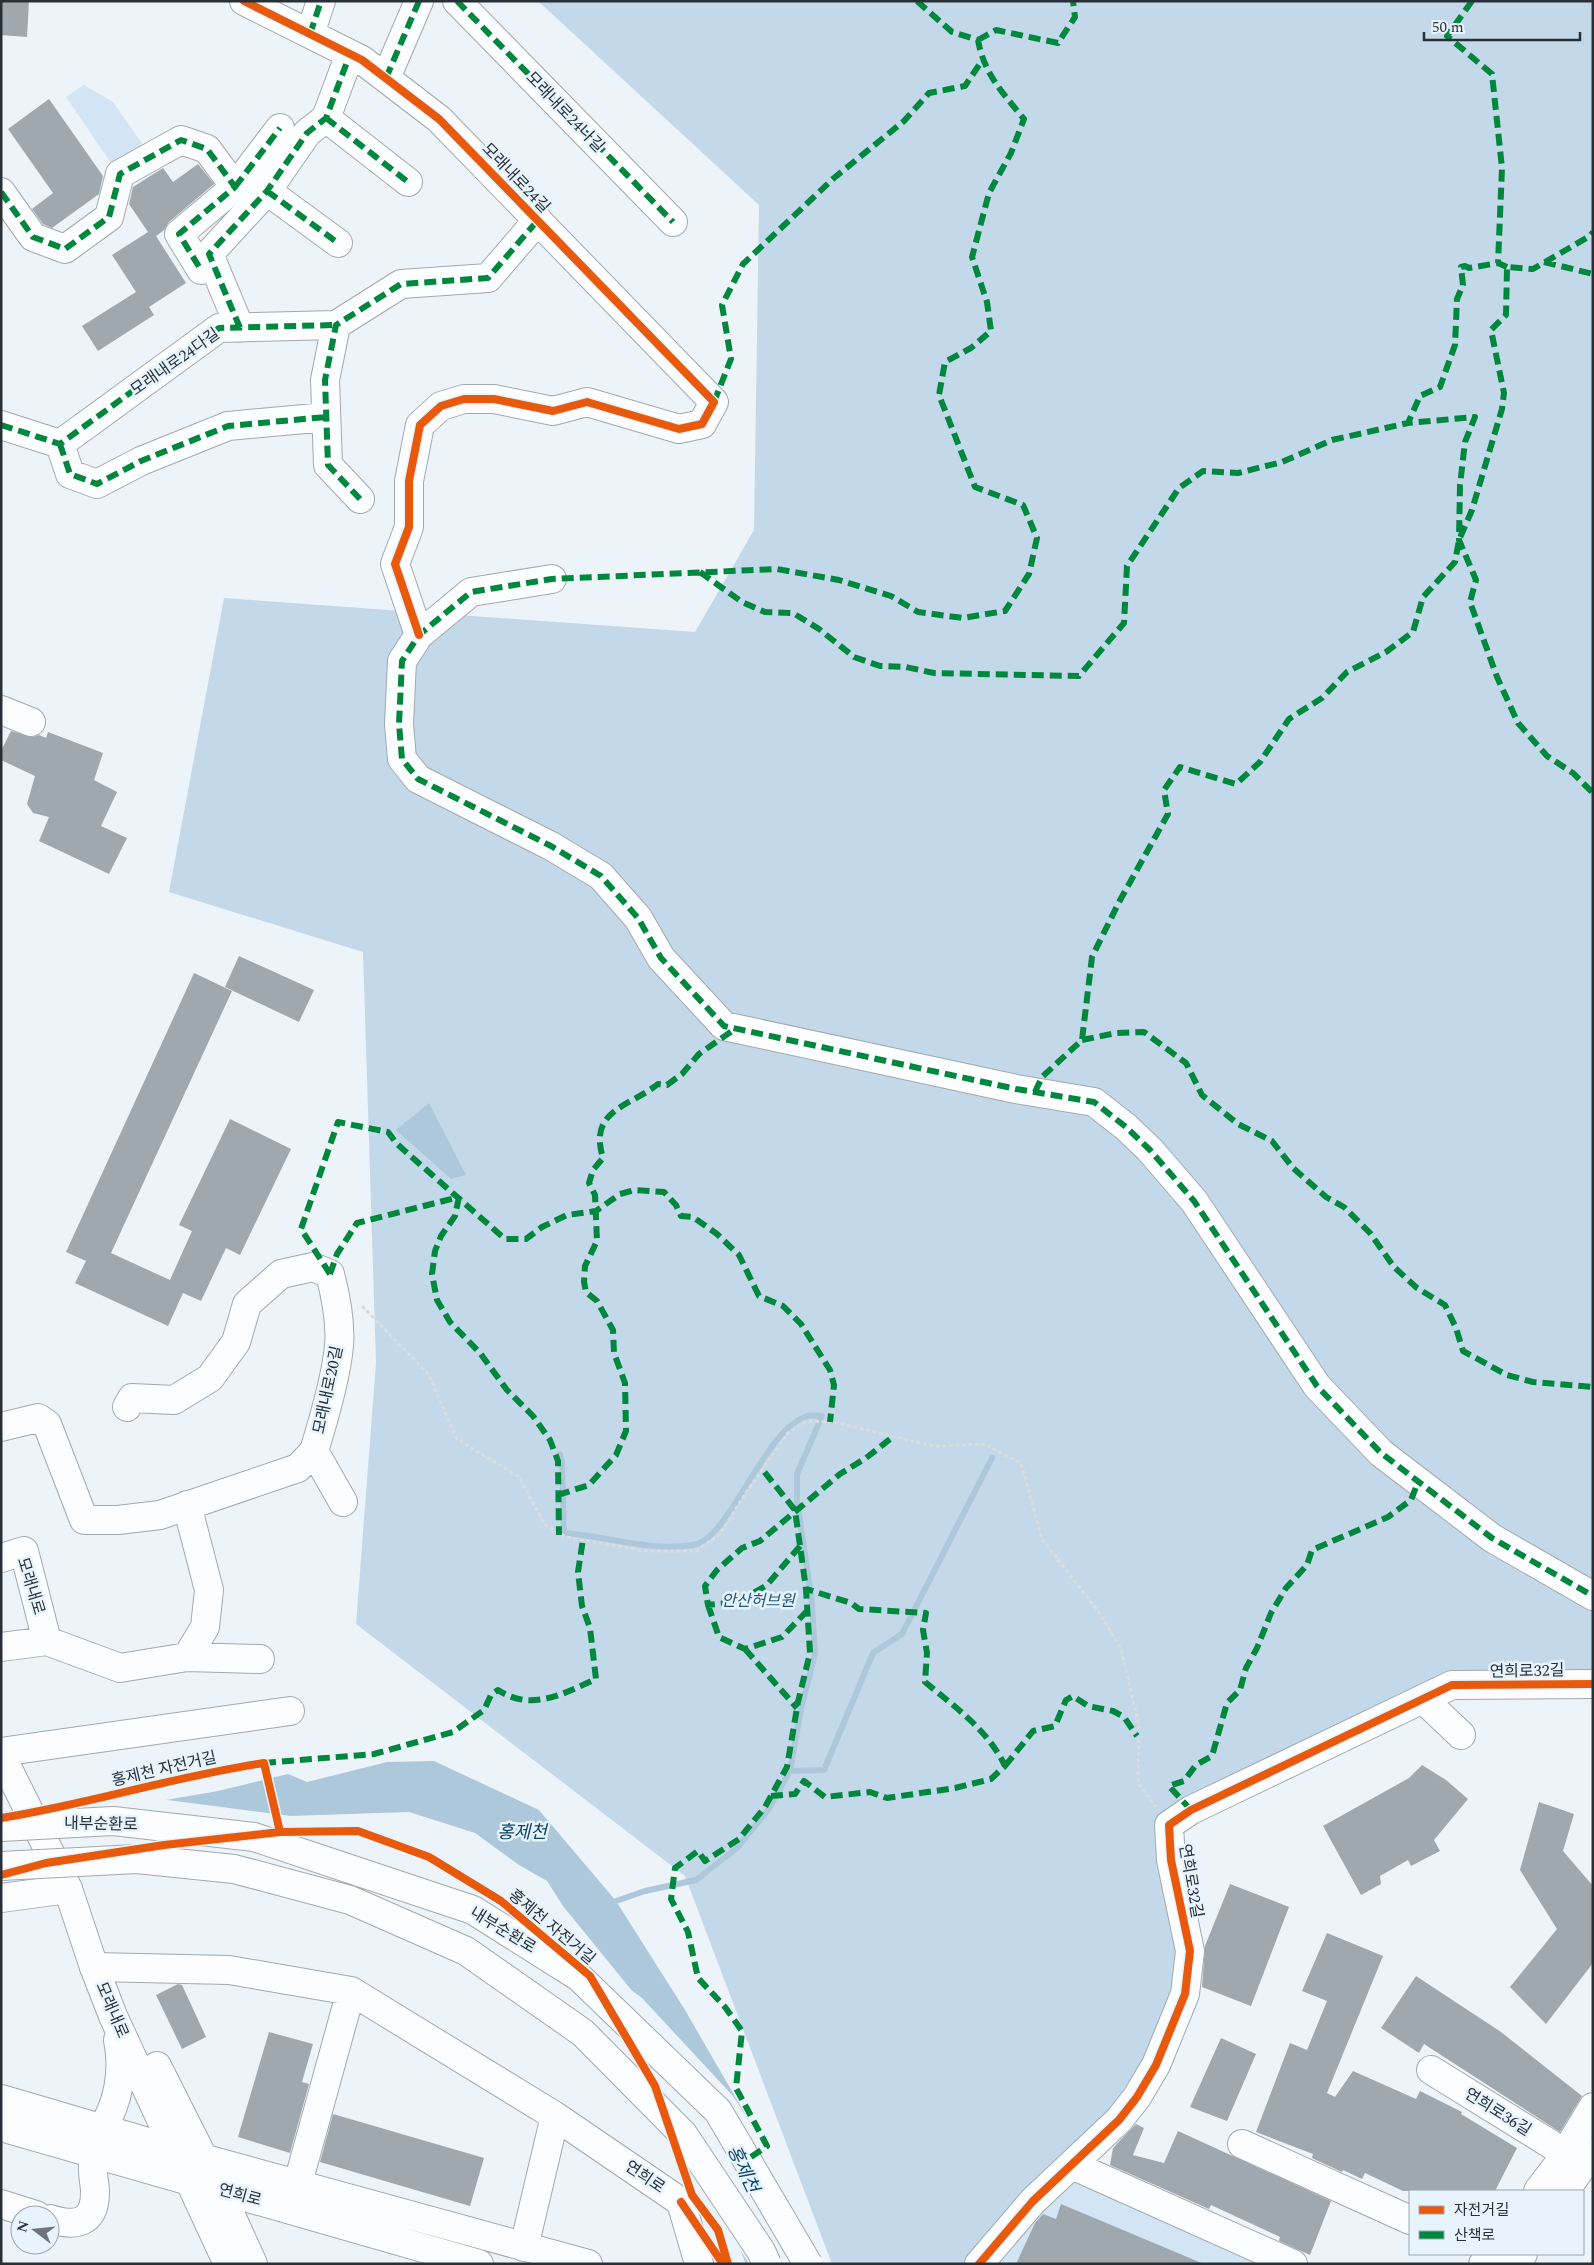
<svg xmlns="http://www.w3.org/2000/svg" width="1594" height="2265" font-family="Spectral,'Noto Sans KR',serif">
	<rect width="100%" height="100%" fill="#ecf3f9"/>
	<path fill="#d3e5f4" d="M 84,85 L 113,102 L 143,145 L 113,166 L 66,97 Z
		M 1082,2175 L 1270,2264 L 995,2264 L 1040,2202 Z"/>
	<path fill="#c3d9ea" d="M 538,1 L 1593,1 L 1593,1684 L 1451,1685 L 1169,1825 L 1190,1951 L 1156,2065 L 979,2264 L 832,2264 L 685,1876 L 356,1624 L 376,1363 L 363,952 L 169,892 L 224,598 L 695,632 L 754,530 L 759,205 Z"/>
	<path fill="#aec8db" d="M 429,1103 L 466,1175 L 451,1179 L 396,1130 Z
		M 434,1761 L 539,1810 L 616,1901 L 685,2010 L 771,2159 L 814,2264 L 746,2264 L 730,2224 L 721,2190 L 646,2008 L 563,1906 L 547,1881 L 519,1865 L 475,1833 L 409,1812 L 289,1816 L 160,1801 L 218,1791 L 288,1774 L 307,1782 L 387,1762 Z"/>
	<path fill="#ecf3f9" d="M 160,1799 L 305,1818 L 290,1819 L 174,1842 L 54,1854 L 1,1865 L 1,1820 Z
		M 623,1984 L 642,1998 L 733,2096 L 773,2158 L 817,2264 L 749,2264 L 732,2237 L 711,2170 L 644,2010 Z"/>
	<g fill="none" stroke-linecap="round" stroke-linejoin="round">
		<path stroke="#aec8db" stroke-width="6" d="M 560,1454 L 562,1463 L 564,1533 C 606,1536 650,1552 693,1545 C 730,1540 764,1429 807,1416 C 811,1415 818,1416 822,1416 L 797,1474 L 797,1500 L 812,1603 L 815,1654 L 801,1709 L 790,1771 L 768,1810 L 737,1848 L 696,1880 L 645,1891 L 616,1901
			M 790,1771 L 824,1770 L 873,1653 L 902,1634 L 992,1458"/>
	</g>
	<path fill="#9fa8af" d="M 1,1 L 29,1 L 27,37 L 1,35 Z
		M 49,99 L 103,176 L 99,194 L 52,228 L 43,224 L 32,209 L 53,193 L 8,129 Z
		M 198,164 L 214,184 L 169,222 L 164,230 L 156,236 L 186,283 L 149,307 L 154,315 L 98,351 L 82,326 L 136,292 L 112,255 L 148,232 L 129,204 L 133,187 L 163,168 L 173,182 Z
		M 11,731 L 33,737 L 39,735 L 46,738 L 48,732 L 103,753 L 94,780 L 117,792 L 101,826 L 127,838 L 109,874 L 39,841 L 49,817 L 33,813 L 27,804 L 35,776 L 1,760 L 1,751 Z
		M 239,956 L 314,990 L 299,1022 L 225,987 Z
		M 194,973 L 232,991 L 111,1253 L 170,1280 L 192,1231 L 179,1225 L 230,1119 L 291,1149 L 240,1255 L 226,1248 L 201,1301 L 183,1293 L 168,1326 L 75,1283 L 86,1261 L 66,1252 Z
		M 1422,1765 L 1446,1780 L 1468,1799 L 1434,1840 L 1440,1851 L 1411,1866 L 1408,1860 L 1380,1876 L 1381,1884 L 1361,1895 L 1323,1826 L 1409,1778 Z
		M 1539,1802 L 1574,1814 L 1563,1851 L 1593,1886 L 1593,1963 L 1546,2024 L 1510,1987 L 1557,1929 L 1520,1870 Z
		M 1230,1884 L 1289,1907 L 1251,2006 L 1202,1987 L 1205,1946 Z
		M 1327,1933 L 1383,1956 L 1327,2093 L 1335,2097 L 1353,2071 L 1416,2099 L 1420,2091 L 1462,2112 L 1461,2114 L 1517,2148 L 1495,2191 L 1403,2191 L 1365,2173 L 1362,2179 L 1343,2170 L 1342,2172 L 1312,2158 L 1313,2154 L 1256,2132 L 1290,2043 L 1307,2050 L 1327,2001 L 1302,1991 Z
		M 1416,1976 L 1501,2032 L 1582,2096 L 1560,2132 L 1424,2044 L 1419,2053 L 1381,2028 Z
		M 178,1984 L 182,1985 L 206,2037 L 182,2049 L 156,1995 Z
		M 269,2032 L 313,2044 L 302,2082 L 309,2084 L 290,2153 L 238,2137 Z
		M 1221,2038 L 1256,2054 L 1227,2121 L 1190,2107 Z
		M 333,2114 L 484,2158 L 470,2206 L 320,2162 Z
		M 1136,2124 L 1144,2128 L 1133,2155 L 1164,2163 L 1178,2131 L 1331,2201 L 1310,2255 L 1279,2241 L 1280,2237 L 1211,2205 L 1209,2209 L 1110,2165 L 1113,2148 Z
		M 1061,2204 L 1204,2264 L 1016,2264 L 1035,2223 L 1043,2214 L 1056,2219 Z"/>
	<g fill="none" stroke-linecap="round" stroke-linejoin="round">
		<g stroke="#a2a9ae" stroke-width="30">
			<path id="minor" d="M 244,1 L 362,60 L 439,119 L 714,402 L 702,424 L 679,429 L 587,402 L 553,411 L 494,399 L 464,399 L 441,406 L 420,425 L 409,481 L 409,527 L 395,564 L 419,635
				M 457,1 L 673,222
				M 310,34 L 321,1
				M 386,78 L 419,1
				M 326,118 L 408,182
				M 235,187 L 280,128
				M 267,191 L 338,243
				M 1,192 L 33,237 L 65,249 L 109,217 L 120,174 L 181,140 L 207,149 L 235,187 L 179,234 L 201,270
				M 240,328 L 209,254 L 267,191 L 307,133 L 326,118 L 350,54
				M 1,425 L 60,444 L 219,328 L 336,325
				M 60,444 L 70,474 L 97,484 L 141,461 L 228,426 L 326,417
				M 360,499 L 328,465 L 325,380 L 336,325 L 401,284 L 488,278 L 538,220
				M 552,579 L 471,592 L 419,635 L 402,661 L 399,724 L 402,759 L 418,779 L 551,846 L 601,876 L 638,918 L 661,958 L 724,1026 L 1016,1089 L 1094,1102 L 1126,1127 L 1150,1150 L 1194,1201 L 1317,1386 L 1381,1453 L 1492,1538 L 1593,1596
				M 1,710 L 31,722
				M 127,1407 L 132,1398 L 174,1400 L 210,1378 L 236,1342 L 247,1304 L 281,1274 L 313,1267 L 330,1274 C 336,1297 341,1322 339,1346 C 336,1377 323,1422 314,1451 L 343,1502
				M 1,1427 L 38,1418 L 47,1424 L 84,1520 L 118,1520 L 160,1515 L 298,1468 L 314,1451
				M 1,1558 L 24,1551 L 47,1641
				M 1,1647 L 47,1641 L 120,1668 L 187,1657 L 205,1627 L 209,1590 L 187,1505
				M 187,1657 L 260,1659
				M 1423,1699 L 1461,1735
				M 1,1752 L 290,1711
				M 1,1898 L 68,1889
				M 94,1967 L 229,1970 L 351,1991 L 555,2116 L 681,2202 L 699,2264
				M 1431,2070 L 1565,2153
				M 1242,2144 L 1410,2220
				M 1072,2165 L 1293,2264
				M 298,2183 L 351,1991
				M 1538,2191 L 1560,2162 L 1593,2107
				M 1565,2191 L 1593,2151
				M 1,2204 L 36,2215
				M 50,2219 C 75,2227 95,2224 95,2192 C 95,2184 92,2174 93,2165 C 94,2154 98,2142 101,2131
				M 524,2247 L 555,2116
				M 979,2264 L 1033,2201 L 1119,2120 L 1137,2097 L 1156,2065 L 1185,1994 L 1190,1951 L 1171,1860 L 1169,1825 L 1191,1810 L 1452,1685 L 1593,1684
				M 1483,2264 L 1491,2254
				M 1516,2264 L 1523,2254"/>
		</g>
		<g stroke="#a2a9ae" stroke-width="30">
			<path id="major" d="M 1,1755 L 68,1889 L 94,1967 L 113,2016 L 228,2264
				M 157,2066 L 219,2189 L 253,2264
				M 1,2099 L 202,2158 L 588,2264
				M 1,2127 L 479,2264
				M 103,2127 C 119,2101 124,2070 118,2040"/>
		</g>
		<path stroke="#dadcde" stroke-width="3" stroke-dasharray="4 2.5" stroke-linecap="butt" d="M 362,1306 L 429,1375 L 457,1439 L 519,1477 L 545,1525 L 566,1537 L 646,1551 L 696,1551 L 720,1534 L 747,1491 L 788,1433 L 807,1421 L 834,1422 L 933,1446 L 985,1444 L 1021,1463 L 1042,1539 L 1099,1612 L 1121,1649 L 1139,1725 L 1138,1783 L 1156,1807"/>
		<use href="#minor" stroke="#fcfdfe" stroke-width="28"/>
		<use href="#major" stroke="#fcfdfe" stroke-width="28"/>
		<g stroke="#a2a9ae" stroke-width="30" stroke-linecap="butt">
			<path id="highway-bridge" d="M 1,1827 L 113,1821 L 254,1837 L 473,1910 L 579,1977 L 718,2111 L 808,2264
				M 1,1866 L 137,1859 L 234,1869 L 350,1900 L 466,1951 L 583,2033 L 683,2134 L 761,2251 L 767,2264"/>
		</g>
		<use href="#highway-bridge" stroke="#fcfdfe" stroke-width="28"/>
		<path stroke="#00873e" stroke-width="6" stroke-dasharray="12 6" stroke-linecap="butt" d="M 457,1 L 673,222
			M 917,1 L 952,32 L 978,40 C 984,74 1003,93 1024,119 L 1011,153 L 989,193 L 972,257 L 987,302 L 991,331 L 971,348 L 945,362 L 939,395 L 975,487 L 1023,505 L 1037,538 L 1029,574 L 1005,611 L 963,618 L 918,612 L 891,596 L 839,580 L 777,569 L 552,579 L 471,592 L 419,635 L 402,661 L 399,724 L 402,759 L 418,779 L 551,846 L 601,876 L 638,918 L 661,958 L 724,1026 L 1016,1089 L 1094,1102 L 1126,1127 L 1150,1150 L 1194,1201 L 1317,1386 L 1381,1453 L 1492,1538 L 1593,1596
			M 1472,1 L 1447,36 L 1492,74 L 1502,168 L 1498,263
			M 310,34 L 321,1
			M 978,40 L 996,30 L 1058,43 L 1075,17 L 1073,1
			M 386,78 L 419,1
			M 326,118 L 408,182
			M 235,187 L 280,128
			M 267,191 L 338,243
			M 1,192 L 33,237 L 65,249 L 109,217 L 120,174 L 181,140 L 207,149 L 235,187 L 179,234 L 201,270
			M 1544,262 L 1593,274
			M 1507,267 L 1498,263 L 1469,268 L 1465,266 L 1461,267 L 1463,285 L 1457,299 L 1455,345 L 1440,387 L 1420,396 L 1408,423 L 1475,417 L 1465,442 L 1460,485 L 1459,540 L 1476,580 L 1470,602 L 1497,677 L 1518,723 L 1547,756 L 1573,773 L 1593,793
			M 240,328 L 209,254 L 267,191 L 307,133 L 326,118 L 350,54
			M 714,402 L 731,359 L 722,305 L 743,264 L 834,178 L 904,121 L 929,93 L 965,86 L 983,59
			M 1,425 L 60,444 L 219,328 L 336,325
			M 60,444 L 70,474 L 97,484 L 141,461 L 228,426 L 326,417
			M 360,499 L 328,465 L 325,380 L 336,325 L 401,284 L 488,278 L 538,220
			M 700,572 L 742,602 L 765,612 L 793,613 L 819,629 L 854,657 L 880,666 L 906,667 L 934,673 L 1079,676 L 1124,623 L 1127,566 L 1179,488 L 1203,471 L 1238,473 L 1282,462 L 1332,440 L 1408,423
			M 1082,1040 L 1116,1033 L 1144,1032 L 1186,1063 L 1202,1095 L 1238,1124 L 1272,1141 L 1293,1168 L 1326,1197 L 1344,1207 L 1370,1233 L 1394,1267 L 1417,1288 L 1445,1305 L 1456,1328 L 1463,1351 L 1507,1375 L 1533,1382 L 1593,1387
			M 1035,1092 L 1042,1077 L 1082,1040 L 1092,957 L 1119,902 L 1168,814 L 1164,790 L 1180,767 L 1236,784 L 1260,762 L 1289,719 L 1322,698 L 1347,672 L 1386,652 L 1413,632 L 1423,597 L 1455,562 L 1459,540 L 1472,510 L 1502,409 L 1504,393 L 1491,330 L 1506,315 L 1507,267 L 1533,269 L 1590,236 L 1593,232
			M 459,1197 L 455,1216 L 441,1236 L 435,1251 L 432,1274 L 437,1300 L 450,1322 L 480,1353 L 507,1390 L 533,1416 L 550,1440 L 558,1461 L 559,1535
			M 330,1274 L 301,1229 L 338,1122 L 388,1132 L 397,1144 L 505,1239 L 526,1239 L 542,1227 L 567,1215 L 596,1211 L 620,1194 L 635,1190 L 664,1192 L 676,1205 L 681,1216 L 693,1217 L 717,1234 L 739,1255 L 759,1296 L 783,1306 L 801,1324 L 830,1370 L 834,1385 L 830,1422
			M 330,1274 L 337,1254 L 357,1223 L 459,1197
			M 558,1495 L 589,1485 L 616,1455 L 626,1431 L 625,1383 L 614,1353 L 613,1330 L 597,1301 L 586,1292 L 584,1282 L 585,1266 L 597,1241 L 595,1195 L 589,1183 L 593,1170 L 603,1158 C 588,1110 629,1107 658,1084 L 667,1085 L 682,1074 L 699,1054 L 735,1029
			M 800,1546 L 767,1585 L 738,1602 L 708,1605 L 705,1586 L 717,1570 L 742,1548 L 760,1541 L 840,1474 L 866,1458 L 894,1436
			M 708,1605 L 719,1637 L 745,1649 L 782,1637 L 807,1611
			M 745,1649 L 797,1708
			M 264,1763 L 374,1754 L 453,1732 L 484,1710 L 491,1695 L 498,1690 C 531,1712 563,1694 596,1679 L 590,1628 L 582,1606 L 578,1572 L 583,1539
			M 1005,1766 L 1033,1731 L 1055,1726 L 1066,1700 L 1073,1696 L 1088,1706 L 1113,1711 L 1124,1717 L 1137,1736
			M 771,1796 L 795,1794 L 804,1781 L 825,1797 L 870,1792 L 887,1798 L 955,1788 L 991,1779 L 1005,1766 C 988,1730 955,1707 925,1682 L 927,1653 L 923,1630 L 926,1613 L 859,1609 L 851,1603 L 806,1589
			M 1191,1810 L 1169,1786 L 1184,1781 L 1196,1765 L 1212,1756 L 1227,1703 L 1240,1690 L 1246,1668 L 1257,1648 L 1271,1613 L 1286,1588 L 1307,1565 L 1312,1550 L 1388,1517 L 1411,1500 L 1418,1482
			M 751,2157 L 767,2146 L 736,2088 L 742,2031 L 725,2007 L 698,1978 L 688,1932 L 671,1899 L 675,1868 L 698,1851 L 705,1861 L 739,1839 L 765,1807 L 787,1767 L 798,1702 L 810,1653 L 806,1589 L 795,1510 L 762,1469"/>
		<g stroke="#e7f4fe" stroke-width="11">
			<path id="cycleway" d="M 244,1 L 362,60 L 439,119 L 714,402 L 702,424 L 679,429 L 587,402 L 553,411 L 494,399 L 464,399 L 441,406 L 420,425 L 409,481 L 409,527 L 395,564 L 419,635
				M 1,1818 C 90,1804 175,1776 264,1763 L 280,1832
				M 1,1875 L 46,1863 L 164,1845 L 280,1832 L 358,1831 L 429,1857 L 501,1901 L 590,1976 L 655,2086 L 692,2195 L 718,2230 L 728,2264
				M 681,2202 L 723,2264
				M 979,2264 L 1033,2201 L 1119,2120 L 1137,2097 L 1156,2065 L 1185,1994 L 1190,1951 L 1171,1860 L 1169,1825 L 1191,1810 L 1452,1685 L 1593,1684"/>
		</g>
		<use href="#cycleway" stroke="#e8590c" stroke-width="8"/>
	</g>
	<g text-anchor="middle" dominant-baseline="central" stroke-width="5" stroke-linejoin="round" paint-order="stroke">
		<g font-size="16" fill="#283036" stroke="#e7f4fe">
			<text transform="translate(565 112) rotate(46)">모래내로24나길</text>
			<text transform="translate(516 178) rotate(46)">모래내로24길</text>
			<text transform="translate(175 362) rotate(-35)">모래내로24다길</text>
			<text transform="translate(328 1390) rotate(-78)">모래내로20길</text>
			<text transform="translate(31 1586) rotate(73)">모래내로</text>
			<text transform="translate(1527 1671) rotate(-1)">연희로32길</text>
			<text transform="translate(164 1769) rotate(-13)">홍제천 자전거길</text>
			<text transform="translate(101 1824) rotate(1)">내부순환로</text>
			<text transform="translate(1191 1881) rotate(80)">연희로32길</text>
			<text transform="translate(552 1927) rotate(40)">홍제천 자전거길</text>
			<text transform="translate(503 1930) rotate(31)">내부순환로</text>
			<text transform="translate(112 2010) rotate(67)">모래내로</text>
			<text transform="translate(1498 2112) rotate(32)">연희로36길</text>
			<text transform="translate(645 2177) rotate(34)">연희로</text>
			<text transform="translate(240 2195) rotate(15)">연희로</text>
		</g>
		<g font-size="16" font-style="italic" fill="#1e5577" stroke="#e7f4fe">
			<text x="758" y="1601">안산허브원</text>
		</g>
		<g font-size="18" font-style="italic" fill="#0b4668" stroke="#e7f4fe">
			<text x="522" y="1832">홍제천</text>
			<text transform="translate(743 2169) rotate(65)">홍제천</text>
		</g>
	</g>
	<rect width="1594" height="2265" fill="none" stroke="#283036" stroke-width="5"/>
	<rect x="1409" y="2190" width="175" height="65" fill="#e7f4fe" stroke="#9ba6ae"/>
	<rect x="1419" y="2206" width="25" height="8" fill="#e8590c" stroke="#9ba6ae"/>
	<text x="1454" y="2215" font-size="15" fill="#283036">자전거길</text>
	<rect x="1419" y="2231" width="25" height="8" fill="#00873e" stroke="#9ba6ae"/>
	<text x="1454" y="2240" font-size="15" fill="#283036">산책로</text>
	<g transform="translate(35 2230) rotate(286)"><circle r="24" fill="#e7f4fe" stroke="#9ba6ae"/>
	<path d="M0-4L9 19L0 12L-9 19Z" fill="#6d747a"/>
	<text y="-8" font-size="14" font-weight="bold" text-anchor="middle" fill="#283036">N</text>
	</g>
	<path d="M1424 32v8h156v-8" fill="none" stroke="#283036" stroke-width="2.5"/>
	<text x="1432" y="32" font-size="15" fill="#283036" stroke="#e7f4fe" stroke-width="4" paint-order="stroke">50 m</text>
</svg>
